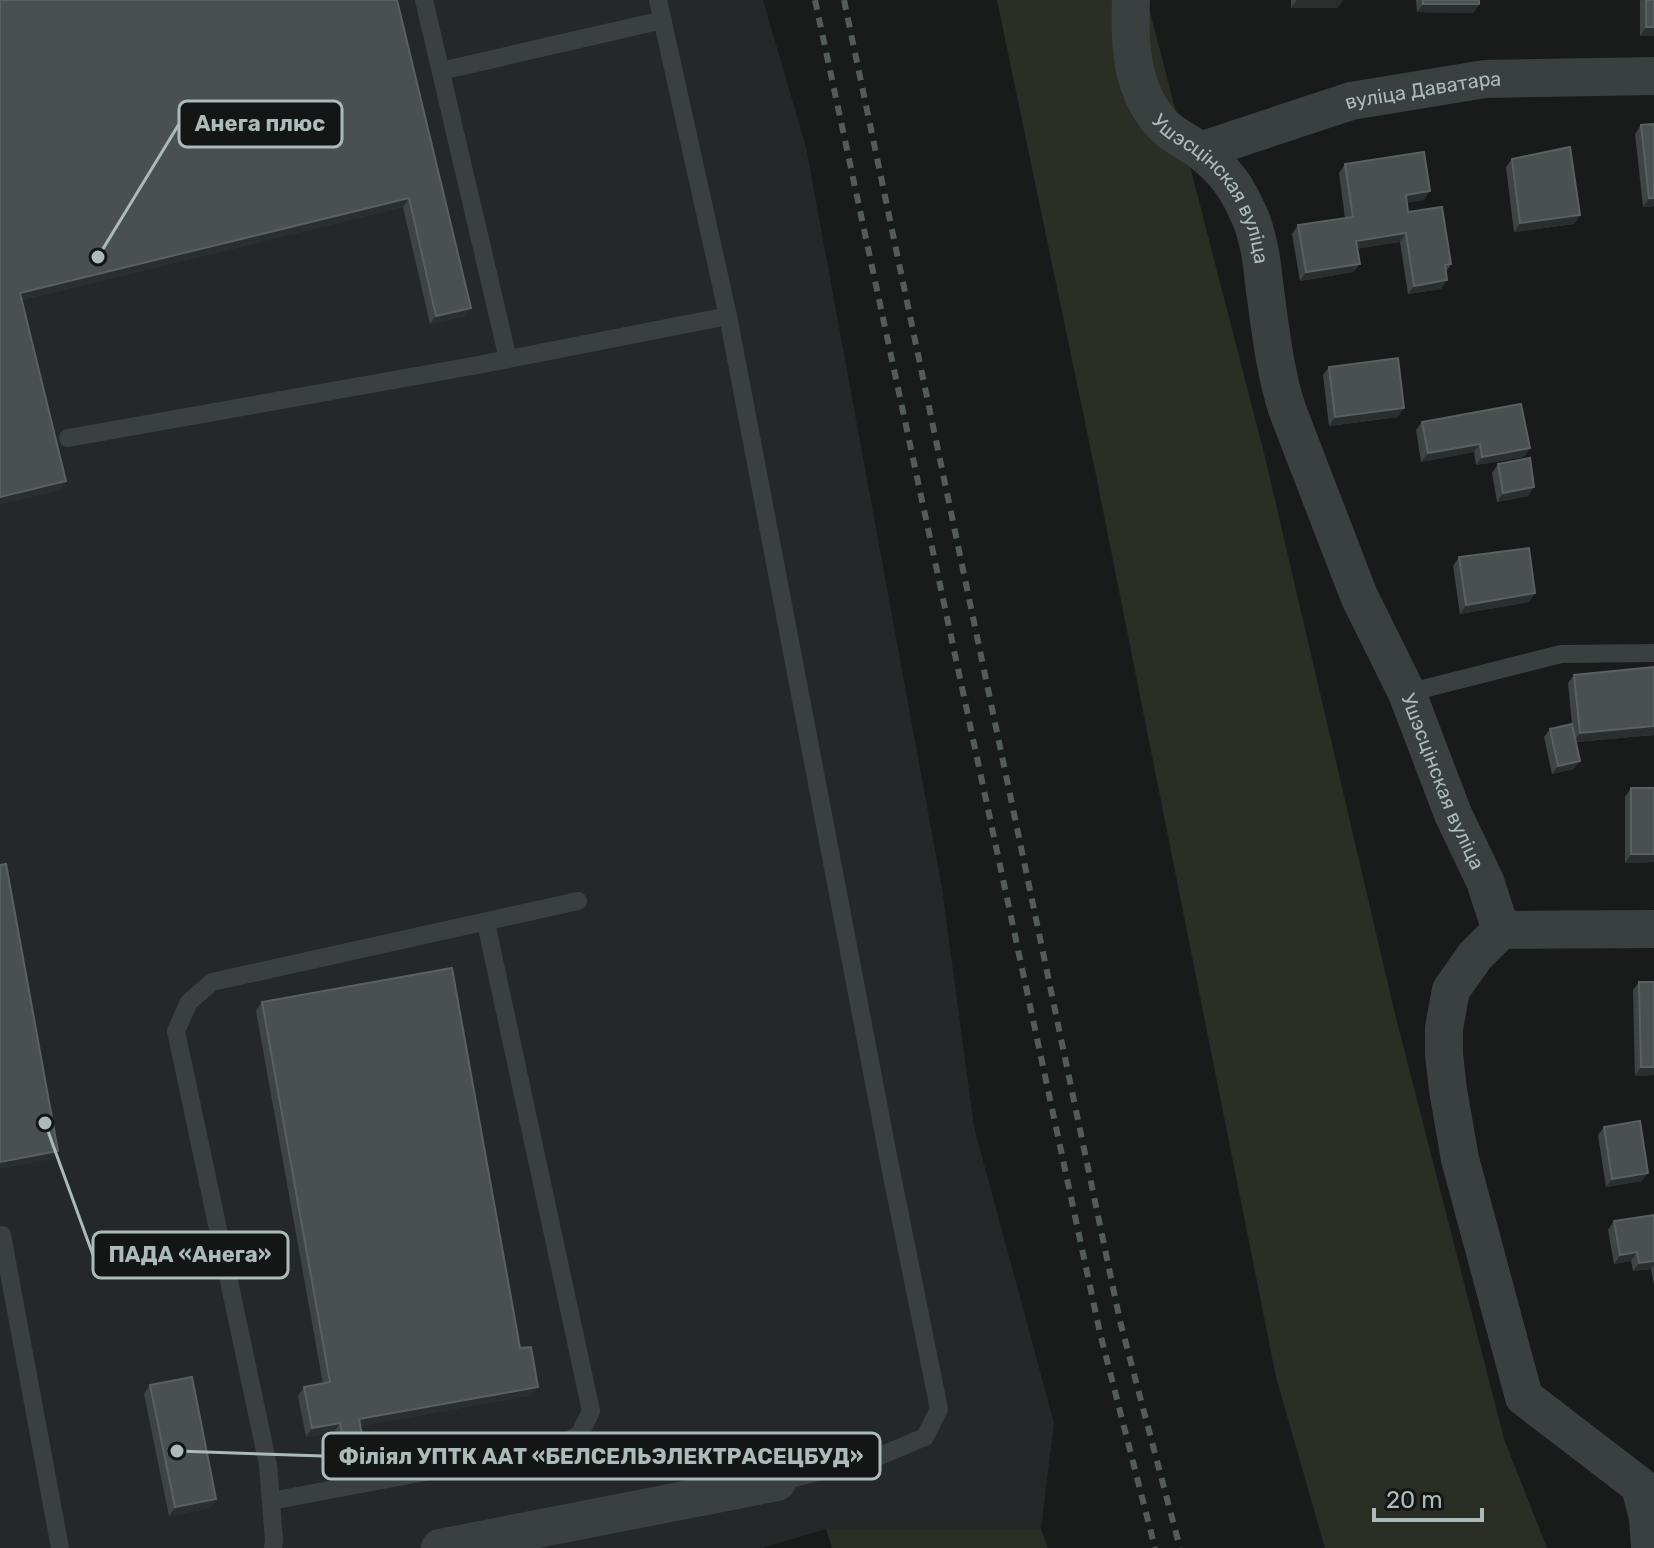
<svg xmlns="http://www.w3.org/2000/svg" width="1654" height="1548" font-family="Rubik,sans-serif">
	<rect width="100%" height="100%" fill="#191b1b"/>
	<path fill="#252828" d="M 0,0 L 763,0 L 806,147 L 942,888 L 974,1127 L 1054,1423 L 1041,1529 L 826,1529 L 762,1548 L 0,1548 Z"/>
	<path fill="#2b2e25" d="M 997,0 L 1147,0 L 1264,453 L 1394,1010 L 1504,1439 L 1547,1548 L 1325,1548 L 1276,1377 L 1096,475 Z
		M 826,1529 L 1041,1529 L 1048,1548 L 832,1548 Z"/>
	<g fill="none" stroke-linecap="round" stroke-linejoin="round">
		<path stroke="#3a4040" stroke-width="18" d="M 424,0 L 508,359
			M 658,0 L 728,316 L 889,1161 L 939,1409 L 925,1437 L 875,1458 L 777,1482
			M 441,71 L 663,20
			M 68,438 L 478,365 L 728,316
			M 1407,693 L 1561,654 L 1654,653
			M 2,1235 L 60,1548
			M 271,1501 L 557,1447 L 580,1434 L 591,1411 L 486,923
			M 273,1548 L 274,1540 L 268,1465 L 176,1031 L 189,1002 L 212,982 L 578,901"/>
		<g stroke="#3a4040" stroke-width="38">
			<path id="s1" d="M 1131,0 C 1129,44 1131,92 1164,126 C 1174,136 1188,142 1199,150 C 1226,171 1237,187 1250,217 C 1259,238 1262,261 1264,283 C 1270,325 1274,368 1287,409 L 1359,596 L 1407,693 L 1453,814 L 1485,881 L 1501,930 L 1475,956 L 1451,990 L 1444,1028 L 1444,1054 L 1448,1090 L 1460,1159 L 1524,1397 L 1640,1486 L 1648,1518 L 1650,1548"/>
			<path id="s2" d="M 1200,151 L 1351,101 L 1485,79 L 1654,76"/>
			<path d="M 1501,930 L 1654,929"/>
			<path d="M 440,1548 L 777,1482"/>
		</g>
		<path stroke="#535b5b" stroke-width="6" stroke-dasharray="10 8" stroke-linecap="butt" d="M 815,0 L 1100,1333 L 1155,1548
			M 844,0 L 1120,1321 L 1180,1548"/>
	</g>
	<path fill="#3e4343" d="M 0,0 L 397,0 L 471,308 L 465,316 L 430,324 L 403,207 L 22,300 L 66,481 L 60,490 L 0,504 Z
		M 1291,0 L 1343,0 L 1337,8 L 1291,8 Z
		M 1416,0 L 1479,0 L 1479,4 L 1473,13 L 1417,12 Z
		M 1640,0 L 1654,0 L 1654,36 L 1640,36 Z
		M 1654,124 L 1654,206 L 1643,207 L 1635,134 L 1641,125 Z
		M 1512,159 L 1580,215 L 1574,224 L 1514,232 L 1506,167 Z
		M 1345,164 L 1424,200 L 1407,202 L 1408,212 L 1451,264 L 1446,272 L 1441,289 L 1408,294 L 1400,242 L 1357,248 L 1360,264 L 1353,272 L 1300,281 L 1292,234 L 1298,225 L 1345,218 L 1339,173 Z
		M 1329,367 L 1398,417 L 1329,426 L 1323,375 Z
		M 1422,422 L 1530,448 L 1524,457 L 1476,465 L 1474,452 L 1421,462 L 1416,430 Z
		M 1498,464 L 1534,487 L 1528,496 L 1497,502 L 1492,473 Z
		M 1459,557 L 1535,593 L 1529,602 L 1460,614 L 1453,566 Z
		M 1574,675 L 1654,735 L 1576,742 L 1574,769 L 1552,774 L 1544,737 L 1550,729 L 1572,725 L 1568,683 Z
		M 1631,788 L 1654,862 L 1625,863 L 1625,797 Z
		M 1639,982 L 1654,982 L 1654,1075 L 1635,1076 L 1633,990 Z
		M 262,1002 L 520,1348 L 532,1395 L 360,1426 L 362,1435 L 356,1443 L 337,1447 L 334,1432 L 306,1437 L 298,1396 L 304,1387 L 323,1384 L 256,1011 Z
		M 1604,1127 L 1642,1181 L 1606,1187 L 1598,1135 Z
		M 1654,1215 L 1654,1285 L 1651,1269 L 1633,1271 L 1631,1261 L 1614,1264 L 1608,1230 L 1614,1221 Z
		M 150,1385 L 216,1499 L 210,1508 L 169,1516 L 144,1394 Z"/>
	<path fill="#2a2e2e" d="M 1297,0 L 1343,0 L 1337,8 L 1291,8 Z
		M 1423,4 L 1479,4 L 1473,13 L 1417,12 Z
		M 1646,27 L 1654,27 L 1654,36 L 1640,36 Z
		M 1430,191 L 1424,200 L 1400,204 L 1406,195 Z
		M 409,198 L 403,207 L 14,302 L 20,293 Z
		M 1649,198 L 1654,198 L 1654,206 L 1643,207 Z
		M 1580,215 L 1574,224 L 1514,232 L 1520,223 Z
		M 1406,233 L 1400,242 L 1350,250 L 1356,241 Z
		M 1360,264 L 1353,272 L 1300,281 L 1306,272 Z
		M 1447,280 L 1441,289 L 1408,294 L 1414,286 Z
		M 471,308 L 465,316 L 430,324 L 436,316 Z
		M 1404,408 L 1398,417 L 1329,426 L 1335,417 Z
		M 1480,444 L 1474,452 L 1421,462 L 1428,453 Z
		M 1530,448 L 1524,457 L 1476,465 L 1482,457 Z
		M 66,481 L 60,490 L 0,504 L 0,497 Z
		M 1534,487 L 1528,496 L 1497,502 L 1503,493 Z
		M 1535,593 L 1529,602 L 1460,614 L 1466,605 Z
		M 1654,726 L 1654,735 L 1574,742 L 1580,733 Z
		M 1580,761 L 1574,769 L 1552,774 L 1558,766 Z
		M 1631,854 L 1654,854 L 1654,862 L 1625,863 Z
		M 1641,1067 L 1654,1067 L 1654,1075 L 1635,1076 Z
		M 58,1151 L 52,1159 L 0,1169 L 0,1162 Z
		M 1648,1173 L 1642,1181 L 1606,1187 L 1612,1179 Z
		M 1637,1252 L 1631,1261 L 1614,1264 L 1620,1255 Z
		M 1654,1261 L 1654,1265 L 1651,1269 L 1633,1271 L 1639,1263 Z
		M 538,1387 L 532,1395 L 353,1428 L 359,1419 Z
		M 340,1423 L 334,1432 L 306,1437 L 312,1428 Z
		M 362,1435 L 356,1443 L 337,1447 L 343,1438 Z
		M 216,1499 L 210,1508 L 169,1516 L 175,1507 Z"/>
	<path fill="#4a5050" stroke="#596060" stroke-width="2" d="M 0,0 L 397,0 L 471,308 L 436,316 L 409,198 L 20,293 L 66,481 L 0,497 Z
		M 1423,0 L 1479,0 L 1479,4 L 1423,4 Z
		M 1646,0 L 1654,0 L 1654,27 L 1646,27 Z
		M 1654,124 L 1654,198 L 1649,198 L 1641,125 Z
		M 1570,147 L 1580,215 L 1520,223 L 1512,159 Z
		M 1424,152 L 1430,191 L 1406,195 L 1408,212 L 1442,207 L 1451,264 L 1445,265 L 1447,280 L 1414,286 L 1406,233 L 1356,241 L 1360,264 L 1306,272 L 1298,225 L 1353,217 L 1345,164 Z
		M 1398,358 L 1404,408 L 1335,417 L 1329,367 Z
		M 1521,404 L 1530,448 L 1482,457 L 1480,444 L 1428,453 L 1422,422 Z
		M 1530,458 L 1534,487 L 1503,493 L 1498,464 Z
		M 1529,548 L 1535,593 L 1466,605 L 1459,557 Z
		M 1654,667 L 1654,726 L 1580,733 L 1574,675 Z
		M 1572,724 L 1580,761 L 1558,766 L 1550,729 Z
		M 1631,788 L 1654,788 L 1654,854 L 1631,854 Z
		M 6,864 L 58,1151 L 0,1162 L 0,865 Z
		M 452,968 L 520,1348 L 531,1347 L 538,1387 L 359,1419 L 362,1435 L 343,1438 L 340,1423 L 312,1428 L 304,1387 L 330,1382 L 262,1002 Z
		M 1639,982 L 1654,982 L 1654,1067 L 1641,1067 Z
		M 1640,1121 L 1648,1173 L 1612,1179 L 1604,1127 Z
		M 1654,1215 L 1654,1261 L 1639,1263 L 1637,1252 L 1620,1255 L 1614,1221 Z
		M 192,1377 L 216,1499 L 175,1507 L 150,1385 Z"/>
	<g text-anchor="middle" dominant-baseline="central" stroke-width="8" stroke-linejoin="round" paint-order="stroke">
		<g font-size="20" fill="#acbab9" stroke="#141616">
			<text stroke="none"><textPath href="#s2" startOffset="232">вуліца Даватара</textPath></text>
			<text stroke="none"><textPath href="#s1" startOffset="216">Ушэсцінская вуліца</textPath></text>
			<text stroke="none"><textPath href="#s1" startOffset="862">Ушэсцінская вуліца</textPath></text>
		</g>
	</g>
	<path fill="none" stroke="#acbab9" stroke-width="3" d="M98 257L179 124M45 1123L93 1255M177 1451L323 1456"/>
	<g fill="#acbab9" stroke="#141616" stroke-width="3">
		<circle cx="98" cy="257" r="8"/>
		<circle cx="45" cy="1123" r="8"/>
		<circle cx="177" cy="1451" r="8"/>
	</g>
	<g fill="#141616" stroke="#acbab9" stroke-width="3">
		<rect x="179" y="101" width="163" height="46" rx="8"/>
		<rect x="93" y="1232" width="195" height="46" rx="8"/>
		<rect x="323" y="1433" width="557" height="46" rx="8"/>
	</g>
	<g font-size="22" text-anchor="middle" font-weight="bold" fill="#acbab9">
		<text x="260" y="131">Анега плюс</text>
		<text x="190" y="1262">ПАДА «Анега»</text>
		<text x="601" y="1464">Філіял УПТК ААТ «БЕЛСЕЛЬЭЛЕКТРАСЕЦБУД»</text>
	</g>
	<path d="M1374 1508v12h108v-12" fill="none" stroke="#acbab9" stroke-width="4"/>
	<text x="1386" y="1508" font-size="24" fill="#acbab9" stroke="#141616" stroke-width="6" paint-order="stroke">20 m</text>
</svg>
